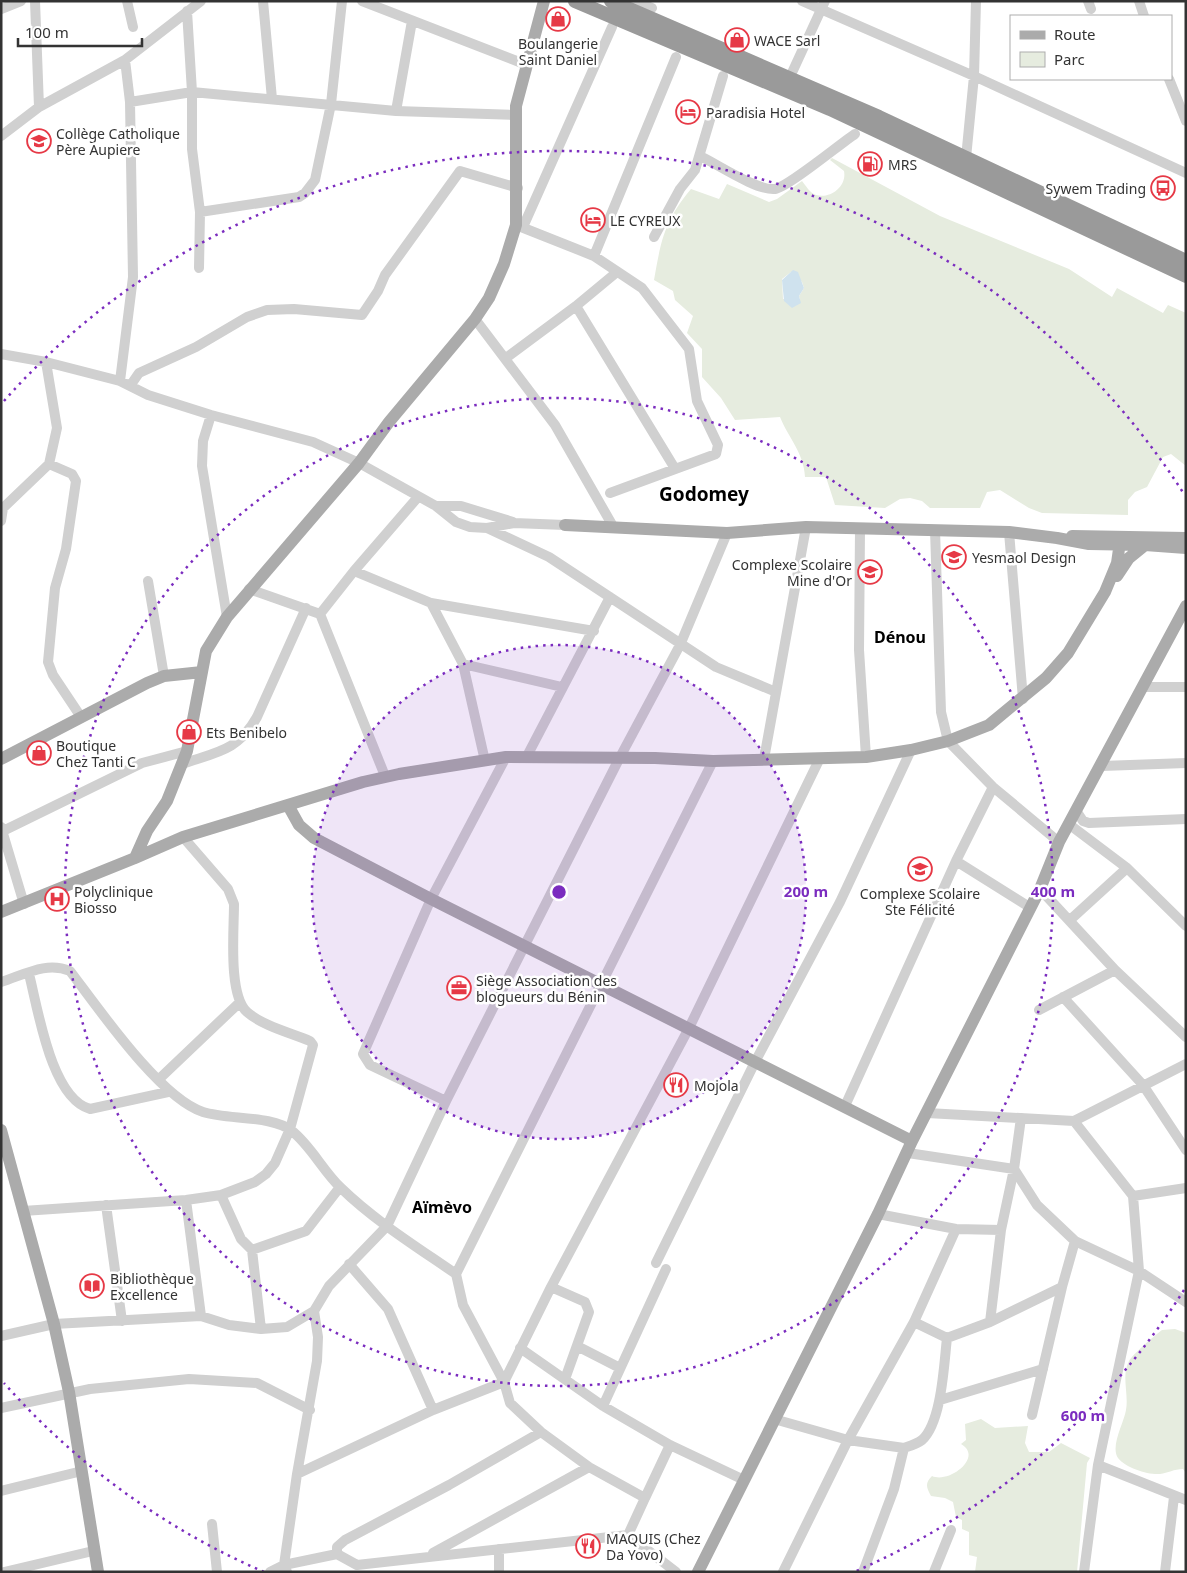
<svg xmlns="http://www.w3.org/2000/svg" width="1187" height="1573" font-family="'Noto Sans',sans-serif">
	<rect width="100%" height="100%" fill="#fff"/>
	<path fill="#e6ecdf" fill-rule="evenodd" d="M 832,158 L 940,216 L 1069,269 L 1112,297 L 1117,288 L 1163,313 L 1168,305 L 1186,313 L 1186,466 L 1171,454 L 1163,457 L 1147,487 L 1135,492 L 1128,500 L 1128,515 L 1042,513 L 1029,508 L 1000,490 L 987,492 L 980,508 L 930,508 L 922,501 L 910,498 L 900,499 L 885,508 L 835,505 L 826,477 L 805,477 C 804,453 789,439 780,417 L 735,420 L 721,398 L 702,377 L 702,349 L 687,333 L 693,316 L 675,300 L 673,291 L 654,280 C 661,241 664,221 691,189 L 719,199 L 727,184 L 769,202 L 777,199 L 802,181 C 806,186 810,193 816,195 C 831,199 847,186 844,171 L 830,160 ZM 791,272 L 802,282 L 804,288 L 799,296 L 800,300 L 783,299 L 782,279 Z
		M 1175,1329 L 1186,1333 L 1186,1473 L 1183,1469 C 1174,1469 1168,1473 1160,1474 C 1148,1475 1126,1468 1118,1458 C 1110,1446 1124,1423 1126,1410 C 1129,1394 1121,1376 1129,1361 C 1133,1354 1154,1336 1162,1330 Z
		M 981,1419 L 995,1428 L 1028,1426 L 1025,1443 L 1029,1452 L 1049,1452 L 1061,1443 L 1090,1458 L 1087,1463 L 1077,1572 L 975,1572 L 977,1557 L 969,1555 L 969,1532 L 962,1529 L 962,1520 L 956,1517 L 953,1502 L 945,1498 L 931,1496 C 926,1487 925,1483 932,1476 C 949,1484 984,1457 961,1444 L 966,1440 L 965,1424 Z"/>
	<path fill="#cfe2ee" d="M 793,270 L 798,272 L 804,288 L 799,296 L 801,303 L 792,308 L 784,301 L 782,280 Z"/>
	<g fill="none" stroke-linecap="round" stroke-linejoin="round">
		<path stroke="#d0d0d0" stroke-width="10" d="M 127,1 L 133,27
			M 263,1 L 272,99
			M 362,1 L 527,65
			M 636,1 L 652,8
			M 802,1 L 974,76 L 1186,173
			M 1088,1 L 1091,9
			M 1139,1 L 1144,16
			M 1,9 L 21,1
			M 187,11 L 192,92 L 192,149 L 200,212 L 199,268
			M 125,60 L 130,102 L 192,92 L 396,111 L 515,115
			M 790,77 L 825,1
			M 1169,79 L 1186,121
			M 39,107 L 125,60 L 201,1
			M 396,111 L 412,21
			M 1,136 L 39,107 L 35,1
			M 700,156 C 717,164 757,191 775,189 C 788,187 840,144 855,134
			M 966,158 L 974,76 L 976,1
			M 200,212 L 299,197 L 305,193 L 315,180 L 331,104 L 342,1
			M 516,225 L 594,256 L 642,288 L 689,349 L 697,401 L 718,445 L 716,454 L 610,493
			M 523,227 L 612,27
			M 654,237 L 680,189 L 695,170 L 723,76
			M 594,256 L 676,57
			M 576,306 L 674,467
			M 475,319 L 555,425 L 614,528
			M 1,354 L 46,362 L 120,381 L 148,395 L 211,415 L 313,442 L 359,463 L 436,506 L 456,522 L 470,527 L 487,528 L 514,523 L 565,525
			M 506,358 L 576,306 L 617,272
			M 120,381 L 133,277 L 130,102
			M 130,386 L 139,373 L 196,347 L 247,317 L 267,310 L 294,309 L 362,315 L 378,291 L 385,275 L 460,171 L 518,188
			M 211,415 L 203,441 L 202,466 L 227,617
			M 49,464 L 72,474 L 76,481 L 66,549 L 55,588 L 48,662 L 53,675 L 81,717
			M 436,506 L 461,506 L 513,522
			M 1,521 L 3,508 L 49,464 L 57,428 L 46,362
			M 487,528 L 549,557 L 716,667 L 776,692
			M 860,529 L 859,650 L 866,757
			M 935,530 L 941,712 L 948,741 L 993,787 L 1059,842
			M 1009,532 L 1023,699
			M 354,571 L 431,603 L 594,631
			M 148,581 L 164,676
			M 249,589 L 320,614 L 385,776
			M 431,603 L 463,664 L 485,761
			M 320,614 L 354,571 L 418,497
			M 463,664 L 562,687
			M 1142,687 L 1186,687
			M 527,756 L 610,597
			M 764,759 L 806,527
			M 182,764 C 217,752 238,751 257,717 L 306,608
			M 1102,766 L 1186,763
			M 1077,812 L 1083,821 L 1089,823 L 1186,819
			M 1070,825 L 1127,868 L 1186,926
			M 1,827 L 24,904
			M 3,831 L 142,763 L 187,751
			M 956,861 L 1031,908
			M 1040,889 L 1115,970 L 1186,1037
			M 1070,920 L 1127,868
			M 29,974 C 38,1009 51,1098 90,1109 L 168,1092
			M 1,982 C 24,975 46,961 70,971 C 99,1009 160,1098 203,1112 C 228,1120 272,1115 292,1131 C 311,1146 323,1171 341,1188 C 375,1221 417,1247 456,1274 L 463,1305 L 504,1382 L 510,1403 L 541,1432 L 589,1467 L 645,1498 L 628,1535
			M 1063,997 L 1143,1085 L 1186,1150
			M 1039,1010 L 1115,970
			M 159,1079 L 239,1003
			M 446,1101 L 370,1065 L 363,1054 L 431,899 L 506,757
			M 845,1106 L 956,861 L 993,787
			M 927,1113 L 1074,1121 L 1186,1064
			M 1074,1121 L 1133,1196 L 1139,1271 L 1098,1465 L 1084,1572
			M 908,1153 L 1014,1169 L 1037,1205 L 1075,1241 L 1139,1271 L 1186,1302
			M 221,1195 L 241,1239 L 252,1250 L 261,1329
			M 1133,1196 L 1186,1188
			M 186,1200 L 201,1316
			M 106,1205 L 122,1321
			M 23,1211 L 186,1200 L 221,1195 L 255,1182 L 266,1174 L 275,1163 L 290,1129 L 313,1045 L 310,1041 C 291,1033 263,1026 247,1012 C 228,995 234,930 234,904 L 228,889 L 183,837
			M 878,1214 L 956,1229 L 1001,1230
			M 252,1250 L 306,1231 L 340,1187
			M 656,1263 L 755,1062 L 840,902 L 911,750
			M 349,1264 L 388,1309 L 433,1410
			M 456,1274 L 713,761
			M 551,1287 L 585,1302 L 589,1312 L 565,1379
			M 914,1322 L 947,1338 L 990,1322 L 1062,1287
			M 990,1322 L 1001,1230 L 1014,1169 L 1021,1118
			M 1,1336 L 54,1324 L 201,1316 L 229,1325 L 261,1329 L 287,1327 L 314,1311
			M 577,1346 L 620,1368
			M 520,1348 L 603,1406 L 670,1445 L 744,1480
			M 940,1400 L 1043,1369
			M 603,1406 L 666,1269
			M 1,1408 L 90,1389 L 189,1379 L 257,1383 L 310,1410
			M 1032,1415 L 1062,1287 L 1075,1241
			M 774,1419 L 848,1440 L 904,1448 C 910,1446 917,1444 922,1440 C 942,1422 944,1363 947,1338
			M 1098,1465 L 1186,1500
			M 297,1474 L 433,1410 L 504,1382 L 551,1287 L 689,1028 L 820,758
			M 1,1491 L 82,1471
			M 645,1498 L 670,1445
			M 212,1524 L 217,1572
			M 499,1549 L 499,1572
			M 433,1553 L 589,1467
			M 337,1554 L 357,1565 L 628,1535 L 676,1572
			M 337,1554 L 337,1547 L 345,1540 L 449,1485 L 541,1432
			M 4,1572 L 93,1551
			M 270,1572 L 284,1565 L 337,1554
			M 287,1572 L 284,1565 L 297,1474 L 317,1361 L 318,1337 L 314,1311 L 329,1286 L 387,1226 L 446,1101 L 619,759 L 680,645 L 727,533
			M 783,1572 L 848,1440 L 914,1322 L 956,1229
			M 863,1572 L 894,1489 L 904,1448
			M 934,1572 L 951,1530
			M 1165,1572 L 1174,1497"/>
		<path stroke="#ababab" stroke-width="12" d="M 565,525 L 727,533 L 806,527 L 1009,532 L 1057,538 L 1089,544 L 1145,545
			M 1072,536 L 1186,538
			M 1117,576 L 1129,558 L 1145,545 L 1186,548
			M 1,759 L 147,683 L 164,676 L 202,672
			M 289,807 L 299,825 L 314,838 L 431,899 L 912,1141
			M 135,858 L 183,837 L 363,782 L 399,774 L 506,757 L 655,758 L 713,761 L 866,757 L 911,750 L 948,741 L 989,725 L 1046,678 L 1068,653 L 1105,592 L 1117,563 L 1120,542 L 1123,537
			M 1,912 L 135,858 L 147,831 L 167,801 L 187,751 L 206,651 L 227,617 L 359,463 L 389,422 L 475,319 L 489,298 L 504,264 L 516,225 L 516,106 L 544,1
			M 1,1130 L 54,1324 L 69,1392 L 98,1572
			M 698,1572 L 878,1214 L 912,1141 L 1040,889 L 1059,842 L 1186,606"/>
		<path stroke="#9a9a9a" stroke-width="14" d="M 575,1 L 830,109 L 1186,276
			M 611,1 L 879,117 L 1186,261"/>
	</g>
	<circle cx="559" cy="892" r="247" fill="#7b2cbf" fill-opacity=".12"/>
	<g fill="none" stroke="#7b2cbf" stroke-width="2.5" stroke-dasharray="2.5 5">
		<circle cx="559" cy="892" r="247"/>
		<circle cx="559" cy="892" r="494"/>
		<path d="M1184 1290A741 741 0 0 1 854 1572M264 1572A741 741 0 0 1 4 1383M4 401A741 741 0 0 1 1184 494"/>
	</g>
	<defs>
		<g id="shop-ring" transform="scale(1.25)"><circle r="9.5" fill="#fff" stroke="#e63946" stroke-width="1.5"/><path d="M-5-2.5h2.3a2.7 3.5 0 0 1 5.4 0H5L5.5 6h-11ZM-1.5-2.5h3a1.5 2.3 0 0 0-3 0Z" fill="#e63946"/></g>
		<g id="hotel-ring" transform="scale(1.25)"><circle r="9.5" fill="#fff" stroke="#e63946" stroke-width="1.5"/><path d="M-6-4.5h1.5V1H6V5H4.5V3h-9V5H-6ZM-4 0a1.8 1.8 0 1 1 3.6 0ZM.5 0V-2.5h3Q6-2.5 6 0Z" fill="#e63946"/></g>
		<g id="university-ring" transform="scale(1.25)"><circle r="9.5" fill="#fff" stroke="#e63946" stroke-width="1.5"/><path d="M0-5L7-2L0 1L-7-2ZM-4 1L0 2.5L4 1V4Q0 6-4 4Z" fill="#e63946"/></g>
		<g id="fuel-ring" transform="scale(1.25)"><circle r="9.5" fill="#fff" stroke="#e63946" stroke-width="1.5"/><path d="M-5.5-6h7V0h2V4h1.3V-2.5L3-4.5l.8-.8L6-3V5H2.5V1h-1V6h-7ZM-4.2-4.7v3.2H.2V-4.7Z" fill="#e63946"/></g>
		<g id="bus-ring" transform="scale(1.25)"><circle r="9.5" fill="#fff" stroke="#e63946" stroke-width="1.5"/><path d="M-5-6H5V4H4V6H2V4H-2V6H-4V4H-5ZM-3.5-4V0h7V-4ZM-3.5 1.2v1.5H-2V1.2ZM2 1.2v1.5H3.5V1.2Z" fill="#e63946"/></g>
		<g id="school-ring" transform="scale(1.25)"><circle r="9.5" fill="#fff" stroke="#e63946" stroke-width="1.5"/><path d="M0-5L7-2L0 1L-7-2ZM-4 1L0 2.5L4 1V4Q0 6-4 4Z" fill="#e63946"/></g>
		<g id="hospital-ring" transform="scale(1.25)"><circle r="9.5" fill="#fff" stroke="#e63946" stroke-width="1.5"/><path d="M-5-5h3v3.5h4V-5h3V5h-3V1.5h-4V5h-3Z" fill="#e63946"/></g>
		<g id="office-ring" transform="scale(1.25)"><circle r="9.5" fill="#fff" stroke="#e63946" stroke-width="1.5"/><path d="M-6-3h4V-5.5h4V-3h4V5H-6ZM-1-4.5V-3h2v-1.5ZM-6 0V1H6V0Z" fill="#e63946"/></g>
		<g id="restaurant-ring" transform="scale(1.25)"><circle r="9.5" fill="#fff" stroke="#e63946" stroke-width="1.5"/><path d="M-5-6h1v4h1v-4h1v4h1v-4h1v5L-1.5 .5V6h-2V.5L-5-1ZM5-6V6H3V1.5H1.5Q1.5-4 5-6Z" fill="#e63946"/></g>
		<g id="library-ring" transform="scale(1.25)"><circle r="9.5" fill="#fff" stroke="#e63946" stroke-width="1.5"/><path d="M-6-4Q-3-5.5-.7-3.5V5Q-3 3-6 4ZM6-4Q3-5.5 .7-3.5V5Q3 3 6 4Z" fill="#e63946"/></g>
	</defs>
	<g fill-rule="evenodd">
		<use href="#shop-ring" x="558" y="19"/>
		<use href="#shop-ring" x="737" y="40"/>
		<use href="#hotel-ring" x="688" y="112"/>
		<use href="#university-ring" x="39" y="141"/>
		<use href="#fuel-ring" x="870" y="164"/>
		<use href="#bus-ring" x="1163" y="188"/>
		<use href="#hotel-ring" x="593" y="220"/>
		<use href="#university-ring" x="954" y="557"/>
		<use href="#school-ring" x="870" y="572"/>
		<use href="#shop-ring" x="189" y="732"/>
		<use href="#shop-ring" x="39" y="753"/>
		<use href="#school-ring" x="920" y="869"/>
		<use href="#hospital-ring" x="57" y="899"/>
		<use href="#office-ring" x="459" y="988"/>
		<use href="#restaurant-ring" x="676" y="1085"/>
		<use href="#library-ring" x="92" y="1286"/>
		<use href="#restaurant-ring" x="588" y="1546"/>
	</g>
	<g text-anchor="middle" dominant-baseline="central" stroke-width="5" stroke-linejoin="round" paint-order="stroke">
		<g font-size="14" fill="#333" stroke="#fff" text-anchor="start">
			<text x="754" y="40">WACE Sarl</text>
			<text x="558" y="43" text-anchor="middle">Boulangerie<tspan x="558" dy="16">Saint Daniel</tspan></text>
			<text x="706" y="112">Paradisia Hotel</text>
			<text x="56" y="133">Collège Catholique<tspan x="56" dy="16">Père Aupiere</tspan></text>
			<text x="888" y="164">MRS</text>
			<text x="1146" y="188" text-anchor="end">Sywem Trading</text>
			<text x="610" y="220">LE CYREUX</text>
			<text x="972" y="557">Yesmaol Design</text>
			<text x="852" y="564" text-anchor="end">Complexe Scolaire<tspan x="852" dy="16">Mine d'Or</tspan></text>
			<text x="206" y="732">Ets Benibelo</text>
			<text x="56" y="745">Boutique<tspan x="56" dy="16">Chez Tanti C</tspan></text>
			<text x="74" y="891">Polyclinique<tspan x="74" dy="16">Biosso</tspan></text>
			<text x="920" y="893" text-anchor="middle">Complexe Scolaire<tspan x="920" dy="16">Ste Félicité</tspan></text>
			<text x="476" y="980">Siège Association des<tspan x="476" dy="16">blogueurs du Bénin</tspan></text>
			<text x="694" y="1085">Mojola</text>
			<text x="110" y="1278">Bibliothèque<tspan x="110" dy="16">Excellence</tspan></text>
			<text x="606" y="1538">MAQUIS (Chez<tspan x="606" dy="16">Da Yovo)</tspan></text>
		</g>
		<g font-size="16" font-weight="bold" fill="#000" stroke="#fff">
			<text x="900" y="637">Dénou</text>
			<text x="442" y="1207">Aïmèvo</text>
		</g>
		<g font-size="19" font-weight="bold" fill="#000" stroke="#fff">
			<text x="704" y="494">Godomey</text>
		</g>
	</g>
	<circle cx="559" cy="892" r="8" fill="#7b2cbf" stroke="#fff" stroke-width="2.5"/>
	<g font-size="15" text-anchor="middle" font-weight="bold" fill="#7b2cbf" stroke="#fff" stroke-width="5" stroke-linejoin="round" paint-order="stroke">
		<text x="806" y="897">200 m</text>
		<text x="1053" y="897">400 m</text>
		<text x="1083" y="1421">600 m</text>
	</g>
	<rect width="1187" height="1573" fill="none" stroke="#333333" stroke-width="5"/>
	<rect x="1010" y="15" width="162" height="65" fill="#ffffff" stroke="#adadad"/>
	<rect x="1020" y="31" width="25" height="8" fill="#ababab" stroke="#adadad"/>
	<text x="1054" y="40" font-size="15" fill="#333333">Route</text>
	<rect x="1020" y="52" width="25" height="15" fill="#e6ecdf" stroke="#adadad"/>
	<text x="1054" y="65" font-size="15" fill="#333333">Parc</text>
	<path d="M18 38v8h124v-8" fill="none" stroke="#333333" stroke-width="2.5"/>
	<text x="25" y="38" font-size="15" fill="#333333" stroke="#ffffff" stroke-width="4" paint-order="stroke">100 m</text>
</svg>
